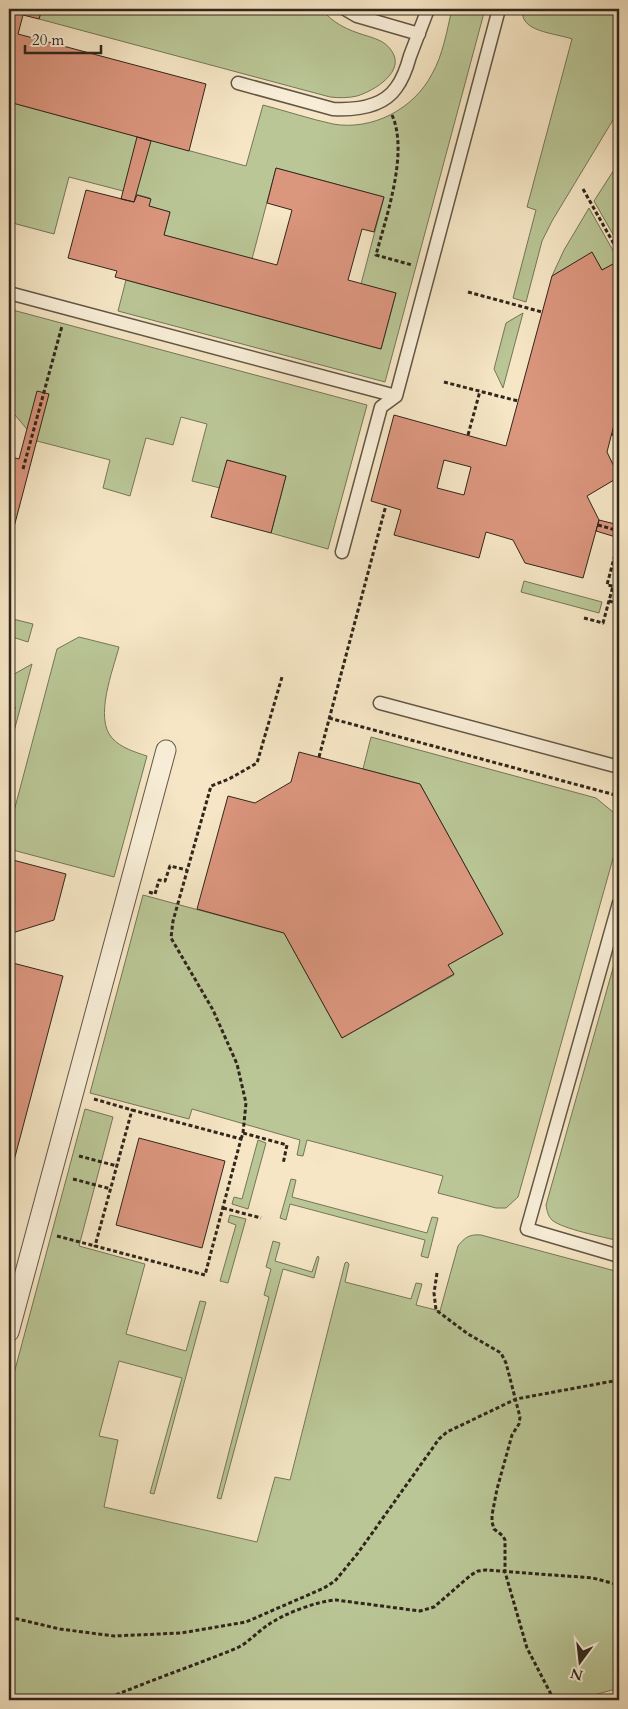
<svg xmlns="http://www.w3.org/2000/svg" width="628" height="1709" font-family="Cardo,serif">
	<rect width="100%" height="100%" fill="#f6e6c5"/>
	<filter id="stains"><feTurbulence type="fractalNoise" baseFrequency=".004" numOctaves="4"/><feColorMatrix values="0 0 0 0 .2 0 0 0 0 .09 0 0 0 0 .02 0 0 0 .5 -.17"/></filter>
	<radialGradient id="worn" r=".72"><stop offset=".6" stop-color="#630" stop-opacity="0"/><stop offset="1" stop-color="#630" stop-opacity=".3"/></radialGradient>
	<path fill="#bac696" stroke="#757659" d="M 42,9 L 227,9 L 241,12 L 242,9 L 322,9 C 332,23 348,30 364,35 C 374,38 385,41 391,50 C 407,71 374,91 357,96 C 349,98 339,98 330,97 L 39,19 Z
		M 452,9 L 485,9 L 385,382 L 118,311 L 126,280 L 381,349 L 396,293 L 361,284 L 384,197 L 276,168 L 252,259 L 164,235 L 170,212 L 149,206 L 150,198 L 69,177 L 54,234 L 9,222 L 9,102 L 246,166 L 263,105 C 286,111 310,119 333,124 C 372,131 414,109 432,74 C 443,55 447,30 452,9 Z
		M 523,9 L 619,9 L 619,110 L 552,221 L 542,241 L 526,302 L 513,298 L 536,210 L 527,207 L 572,39 C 556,33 518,32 523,9 Z
		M 619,162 L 619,245 L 594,201 Z
		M 589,208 L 619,261 L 602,270 L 592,253 L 552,276 L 564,250 Z
		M 9,309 L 367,405 L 328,549 L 271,533 L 286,476 L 227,460 L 220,488 L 192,481 L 207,424 L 181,417 L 173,445 L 146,438 L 130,496 L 103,488 L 110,460 L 37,441 L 9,408 Z
		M 523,313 L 503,388 L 494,369 L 506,323 Z
		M 524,581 L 602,602 L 599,613 L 521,592 Z
		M 9,618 L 33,624 L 28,642 L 9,636 Z
		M 79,637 L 119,647 C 113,670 94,718 112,738 C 121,748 135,752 147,756 L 114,877 L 9,849 L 9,830 L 57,649 Z
		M 32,664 L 9,750 L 9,721 L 12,719 L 15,708 L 9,706 L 9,677 Z
		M 371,737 L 596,798 L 619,817 L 619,837 L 518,1197 L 506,1208 L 496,1208 L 438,1193 L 443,1176 L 307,1140 L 303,1156 L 297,1155 L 300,1140 L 192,1109 L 189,1119 L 90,1093 L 143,895 L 284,933 L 342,1038 L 454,975 L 448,965 L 503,934 L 420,784 L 363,769 Z
		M 619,947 L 619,1241 C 604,1237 562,1229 552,1220 C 548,1216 547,1211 546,1205 Z
		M 85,1109 L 113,1117 L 79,1246 L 145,1264 L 126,1334 L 186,1351 L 200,1301 L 206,1302 L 154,1494 L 150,1493 L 182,1378 L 119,1361 L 99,1436 L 118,1440 L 104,1507 L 257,1542 L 275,1477 L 290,1480 L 345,1263 L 347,1262 L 349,1264 L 345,1282 L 411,1299 L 416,1283 L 422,1284 L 416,1305 L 440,1311 L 458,1246 C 465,1237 470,1234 481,1235 L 619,1272 L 619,1688 L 576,1700 L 9,1700 L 9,1392 Z
		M 258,1140 L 266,1143 L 248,1209 L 232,1204 L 234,1197 L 242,1199 Z
		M 291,1179 L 296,1180 L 292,1197 L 427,1233 L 432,1217 L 438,1218 L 428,1258 L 421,1256 L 425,1240 L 290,1204 L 286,1220 L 280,1218 Z
		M 230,1215 L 246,1219 L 228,1283 L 220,1281 L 236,1225 L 228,1222 Z
		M 273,1241 L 280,1243 L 275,1261 L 312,1272 L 317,1257 L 318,1256 L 319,1258 L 314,1278 L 283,1269 L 221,1499 L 217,1498 L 269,1297 L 264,1295 L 271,1269 L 266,1267 Z"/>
	<path fill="#db967e" stroke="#30261c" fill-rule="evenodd" d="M 9,9 L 42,9 L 39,19 L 23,15 L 18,34 L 206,84 L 189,151 L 9,102 Z
		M 137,137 L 151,141 L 134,202 L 121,199 Z
		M 276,168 L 384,197 L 374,232 L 362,229 L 348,280 L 396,293 L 381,349 L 115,277 L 117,271 L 68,258 L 86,190 L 134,202 L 137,195 L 151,199 L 149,206 L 170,212 L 164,235 L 277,265 L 292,210 L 267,203 Z
		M 592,252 L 602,270 L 613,264 L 619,274 L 619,405 L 607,452 L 619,477 L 587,496 L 599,520 L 583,578 L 525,563 L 513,540 L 486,532 L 479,558 L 394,535 L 401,510 L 371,501 L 394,415 L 506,446 L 552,276 ZM 444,460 L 471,467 L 464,495 L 437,488 Z
		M 37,391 L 49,394 L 9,546 L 9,456 L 19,459 Z
		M 227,460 L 286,476 L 271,533 L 211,517 Z
		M 599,520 L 619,525 L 619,538 L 596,531 Z
		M 9,706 L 15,707 L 12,719 L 9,721 Z
		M 299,752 L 420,784 L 503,934 L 448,965 L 454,974 L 342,1038 L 284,933 L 197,909 L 228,796 L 255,803 L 291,782 Z
		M 9,859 L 66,874 L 54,920 L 9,934 L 9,936 Z
		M 9,962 L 63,976 L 12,1168 L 9,1167 Z
		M 139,1138 L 225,1161 L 202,1248 L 116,1225 Z"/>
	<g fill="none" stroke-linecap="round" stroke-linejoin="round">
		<g stroke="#625646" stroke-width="15">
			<path id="service" d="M 345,9 L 357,16 L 419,34
				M 238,83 L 333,109 C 354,110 382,108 396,88 C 403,79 407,67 410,56 C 416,40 422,25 428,9
				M 9,293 L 396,396
				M 342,552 L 381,407 L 396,396 L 499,9
				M 380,703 L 619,767
				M 619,903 L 527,1229 L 619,1256"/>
		</g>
		<g stroke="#625646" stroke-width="21">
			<path id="pedestrian" d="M 9,1332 L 166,750"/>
		</g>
		<path stroke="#30261c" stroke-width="3" stroke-dasharray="4 2.5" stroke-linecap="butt" d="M 392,115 C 409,153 386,217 376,255 L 412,265
			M 583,189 L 619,253
			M 468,292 L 542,312
			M 444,382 L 518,401
			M 612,434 L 619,436
			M 468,435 L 480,391
			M 23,469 L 62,326
			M 598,525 L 619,531
			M 609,601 L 619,604
			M 584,618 L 603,623 L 613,586 L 607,585 L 619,539
			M 329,718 L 619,796
			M 319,757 L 386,505
			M 149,892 L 155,894 L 159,880 L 165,881 L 170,866 L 187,870
			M 94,1099 L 132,1110
			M 132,1110 L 241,1139 L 205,1275 L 95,1246 Z
			M 243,1133 L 246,1103 L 237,1064 L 213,1010 L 171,938 L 173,921 L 211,786 L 229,779 L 257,763 L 282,677
			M 241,1139 L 243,1133 L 287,1145 L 283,1164
			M 79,1156 L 117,1166
			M 73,1179 L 111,1189
			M 223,1208 L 261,1218
			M 57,1236 L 95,1246
			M 437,1273 L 434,1293 L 436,1310 L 468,1334 L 501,1353 L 506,1363 L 520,1417 L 519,1424 L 512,1435 L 497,1489 L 492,1515 L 492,1522 L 494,1529 L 503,1536 L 505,1540 L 505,1572 L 527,1648 L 554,1700
			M 9,1617 L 60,1629 L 114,1636 L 181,1633 L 246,1622 L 324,1588 L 335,1581 L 358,1553 L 439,1439 L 447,1432 L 516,1399 L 619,1380
			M 104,1700 C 148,1681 193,1666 237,1648 C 248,1643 257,1632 268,1625 C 283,1614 317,1601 336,1600 L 420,1611 L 434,1607 L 471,1575 L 478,1571 L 486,1570 L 593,1578 L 619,1585"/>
		<use href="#service" stroke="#f9efd9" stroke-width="12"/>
		<use href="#pedestrian" stroke="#f9efd9" stroke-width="19"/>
	</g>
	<rect width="628" height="1709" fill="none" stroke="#f6e6c5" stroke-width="30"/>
	<rect x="10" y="10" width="608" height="1689" fill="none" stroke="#30261c" stroke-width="2.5"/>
	<rect x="15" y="15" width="598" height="1679" fill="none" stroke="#30261c"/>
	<g transform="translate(580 1662) rotate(195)" stroke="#f9efd9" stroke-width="4" paint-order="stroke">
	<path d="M0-4L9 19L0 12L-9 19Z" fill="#30261c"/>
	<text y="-8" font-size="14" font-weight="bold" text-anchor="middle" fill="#30261c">N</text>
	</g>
	<path d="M25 45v8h76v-8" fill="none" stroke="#30261c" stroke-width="2.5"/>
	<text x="32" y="45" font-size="15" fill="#30261c" stroke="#f9efd9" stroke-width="4" paint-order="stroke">20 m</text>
	<rect width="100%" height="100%" filter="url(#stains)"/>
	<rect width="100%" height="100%" fill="url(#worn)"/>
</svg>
